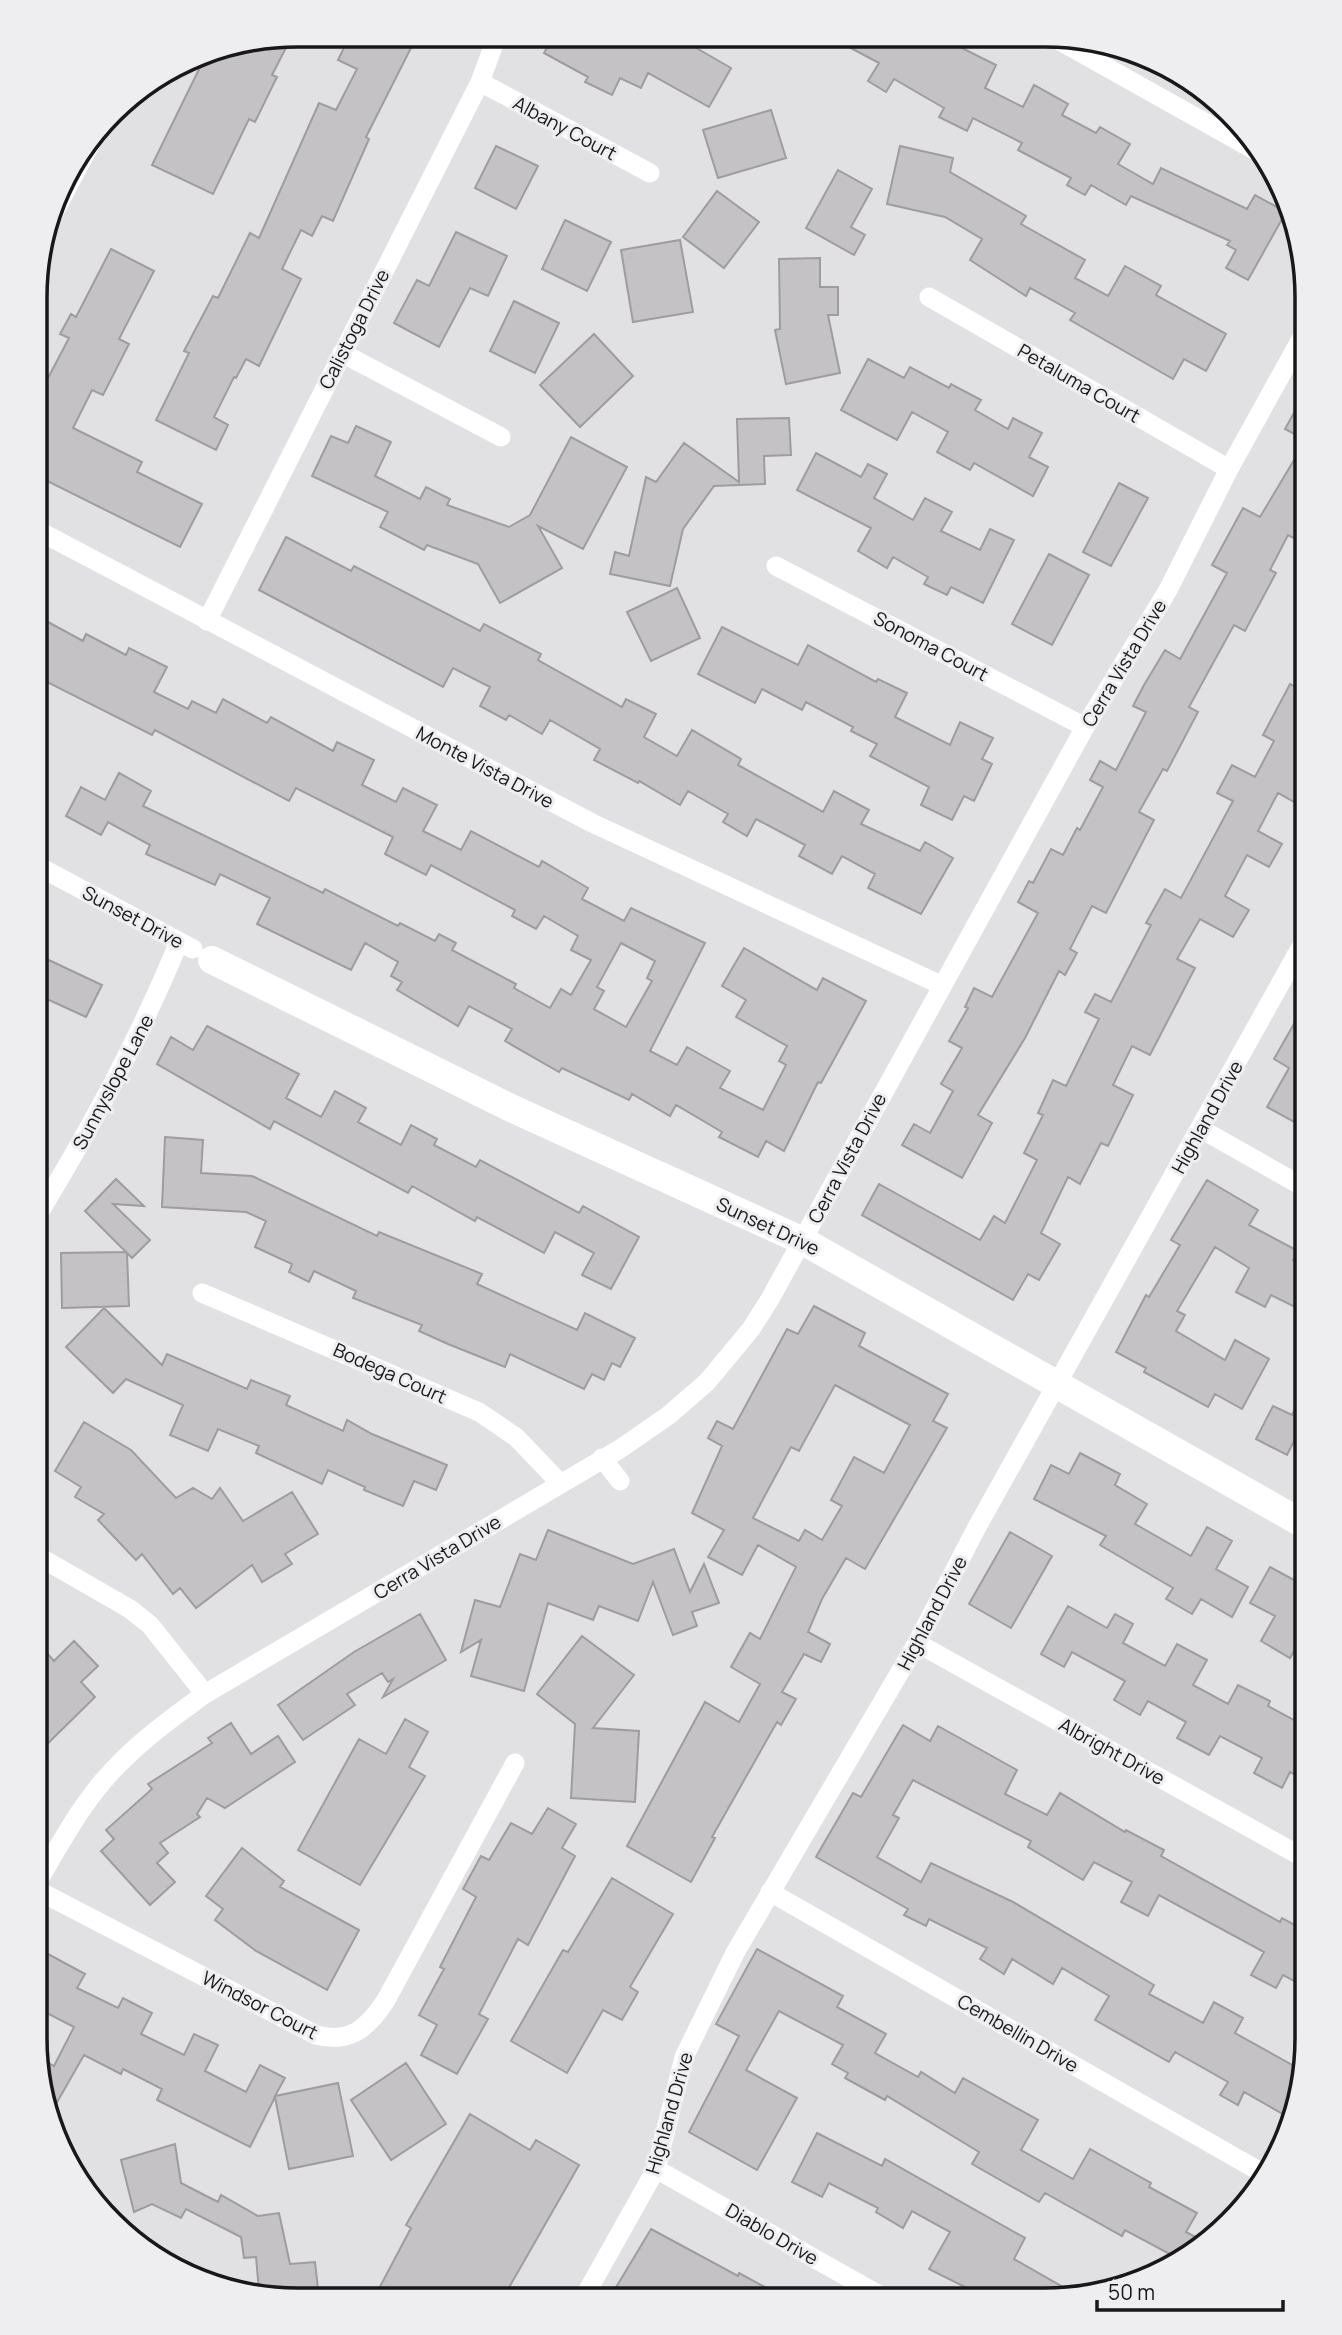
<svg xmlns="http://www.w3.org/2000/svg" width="1342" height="2335" font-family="Manrope,sans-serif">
	<rect width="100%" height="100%" fill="#e1e1e4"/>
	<path fill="#c4c2c4" stroke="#9e9c9f" stroke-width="2" fill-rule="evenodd" d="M 350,35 L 417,36 L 366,137 L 369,139 L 333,221 L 322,216 L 312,236 L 301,230 L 282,269 L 301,279 L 259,366 L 246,359 L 236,378 L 234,377 L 214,417 L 228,425 L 216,450 L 156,420 L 189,353 L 184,351 L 213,296 L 218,298 L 250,233 L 259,238 L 319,103 L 336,110 L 357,69 L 338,60 Z
		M 292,36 L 272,75 L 277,77 L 255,122 L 249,119 L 213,194 L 152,165 L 207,53 Z
		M 553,37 L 653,37 L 673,47 L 679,38 L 731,68 L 709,107 L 648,73 L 641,88 L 620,78 L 612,95 L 585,82 L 588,77 L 544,53 Z
		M 832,38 L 944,39 L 996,65 L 985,88 L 1023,107 L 1034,85 L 1068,104 L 1062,115 L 1096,133 L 1100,127 L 1130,144 L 1118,164 L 1153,184 L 1161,168 L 1247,209 L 1255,195 L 1286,212 L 1248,280 L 1226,268 L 1236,250 L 1227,245 L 1230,241 L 1131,196 L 1126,205 L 1091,185 L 1085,195 L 1067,185 L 1071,178 L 1018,150 L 1022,143 L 973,118 L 967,131 L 939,117 L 944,108 L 894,79 L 886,92 L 868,81 L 879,63 Z
		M 771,110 L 786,158 L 718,178 L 703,130 Z
		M 496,146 L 538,166 L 516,209 L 475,188 Z
		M 900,146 L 953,158 L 950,172 L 1026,216 L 1021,224 L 1085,260 L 1075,278 L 1108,296 L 1125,266 L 1161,286 L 1156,295 L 1226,334 L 1206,371 L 1184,359 L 1173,379 L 1070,320 L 1075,313 L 1030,288 L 1026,296 L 970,260 L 982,239 L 945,217 L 887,204 Z
		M 838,170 L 872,189 L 851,227 L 865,235 L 854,255 L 806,228 Z
		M 717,191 L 759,222 L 724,268 L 683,237 Z
		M 565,220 L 611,242 L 587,291 L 542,269 Z
		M 456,232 L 507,256 L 488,296 L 470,288 L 439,347 L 394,323 L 417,280 L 429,286 Z
		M 680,240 L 693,312 L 633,322 L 621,250 Z
		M 111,249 L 154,271 L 119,339 L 129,344 L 103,395 L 92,390 L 73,428 L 142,462 L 137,472 L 202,504 L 180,547 L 37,476 L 37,399 L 69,338 L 60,334 L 71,314 L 76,317 Z
		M 820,258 L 820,287 L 838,287 L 838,315 L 828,315 L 840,373 L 786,384 L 775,330 L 780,329 L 779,259 Z
		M 514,301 L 559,323 L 535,373 L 490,351 Z
		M 594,334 L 633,376 L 580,427 L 540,385 Z
		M 868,359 L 904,378 L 910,367 L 949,388 L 951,384 L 981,400 L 975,410 L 1008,429 L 1013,418 L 1042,433 L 1029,457 L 1048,467 L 1033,496 L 974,463 L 970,470 L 937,452 L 948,432 L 912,412 L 897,440 L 841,410 Z
		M 1307,389 L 1307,545 L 1288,535 L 1270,570 L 1276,573 L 1245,631 L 1234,625 L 1189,707 L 1198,712 L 1167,771 L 1163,769 L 1139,812 L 1154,820 L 1106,913 L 1092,906 L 1070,949 L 1077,953 L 1065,975 L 1059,971 L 1025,1038 L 978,1115 L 992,1123 L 962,1178 L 902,1145 L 914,1124 L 930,1133 L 953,1091 L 941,1084 L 962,1048 L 949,1041 L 968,1008 L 965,1007 L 974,988 L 992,997 L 1038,913 L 1018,902 L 1029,881 L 1033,883 L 1051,849 L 1063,855 L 1077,828 L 1080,830 L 1103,787 L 1090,780 L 1100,761 L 1116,770 L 1146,712 L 1133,706 L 1144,685 L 1165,650 L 1180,659 L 1227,573 L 1212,565 L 1243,508 L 1260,517 L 1306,440 L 1285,429 Z
		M 789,418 L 791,455 L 764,456 L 765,484 L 714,486 L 683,529 L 670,586 L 610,574 L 615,552 L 629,556 L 646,477 L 656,482 L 684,443 L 739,482 L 737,419 Z
		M 356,426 L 391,442 L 375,476 L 420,499 L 426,487 L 450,499 L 447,505 L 509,527 L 530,515 L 571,437 L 627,467 L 583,549 L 538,526 L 562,568 L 500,603 L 478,564 L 427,545 L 424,550 L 380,527 L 388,512 L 312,476 L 331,436 L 348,443 Z
		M 816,453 L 861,477 L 868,464 L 887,474 L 874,498 L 913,520 L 925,498 L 952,512 L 941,531 L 980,550 L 990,529 L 1014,540 L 983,603 L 951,587 L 947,595 L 924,584 L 928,577 L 893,557 L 887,568 L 858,551 L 871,528 L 797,490 Z
		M 1119,483 L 1148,498 L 1111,566 L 1083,552 Z
		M 286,537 L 351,571 L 354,566 L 480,631 L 484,624 L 541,654 L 538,660 L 622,707 L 626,699 L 656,714 L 644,737 L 677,756 L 692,730 L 741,759 L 738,765 L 823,812 L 834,791 L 869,810 L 861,824 L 920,851 L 925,842 L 953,858 L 921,914 L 868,888 L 875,874 L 842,856 L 832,874 L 799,856 L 805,845 L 756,819 L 747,836 L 723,822 L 728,814 L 688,791 L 680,805 L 639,781 L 638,783 L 594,760 L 600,749 L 550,720 L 542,734 L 509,715 L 506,720 L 480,706 L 490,687 L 453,668 L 443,687 L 259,590 Z
		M 1049,554 L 1089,575 L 1052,645 L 1012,624 Z
		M 677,588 L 700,638 L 651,661 L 627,612 Z
		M 37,616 L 83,641 L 86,634 L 126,655 L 129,648 L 167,667 L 154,692 L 188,709 L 192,701 L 216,713 L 223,699 L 267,723 L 271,717 L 333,751 L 337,742 L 374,760 L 362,785 L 396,802 L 403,788 L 437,805 L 423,831 L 461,850 L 471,831 L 539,867 L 542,861 L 588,888 L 582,899 L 624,921 L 631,908 L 705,943 L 650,1051 L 677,1065 L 687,1047 L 730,1071 L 720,1088 L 763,1110 L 786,1065 L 779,1061 L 787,1046 L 736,1017 L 746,1000 L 722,986 L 744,948 L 817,990 L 823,978 L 866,1001 L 821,1083 L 818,1082 L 784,1151 L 766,1141 L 758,1157 L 719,1137 L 722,1132 L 676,1105 L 670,1116 L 632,1094 L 629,1100 L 562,1068 L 559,1072 L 505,1041 L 512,1029 L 469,1006 L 458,1026 L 397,990 L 402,982 L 391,976 L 398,962 L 365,943 L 351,970 L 257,924 L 270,898 L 220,874 L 215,885 L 146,854 L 150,845 L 108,822 L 101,835 L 66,816 L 81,787 L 105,800 L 119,773 L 151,791 L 143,806 L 323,893 L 325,889 L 398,926 L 400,923 L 435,941 L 439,934 L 456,943 L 452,950 L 516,984 L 514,988 L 550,1008 L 561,989 L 571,995 L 591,960 L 571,950 L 578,936 L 544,916 L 536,929 L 512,916 L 515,910 L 431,865 L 426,875 L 385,854 L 393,837 L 296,788 L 289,801 L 155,730 L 152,735 L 37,677 ZM 621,943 L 655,961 L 647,978 L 652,981 L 626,1027 L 594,1009 L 604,991 L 597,987 Z
		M 722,627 L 798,665 L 808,645 L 876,682 L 878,679 L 907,693 L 895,717 L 950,745 L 960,722 L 993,738 L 982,759 L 992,764 L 974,801 L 964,796 L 952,820 L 921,805 L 929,787 L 870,756 L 877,744 L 851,731 L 853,727 L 806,702 L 802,710 L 762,689 L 755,703 L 698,674 Z
		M 1290,684 L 1307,693 L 1307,751 L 1299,766 L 1307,770 L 1307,796 L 1301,806 L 1278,793 L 1258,831 L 1282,844 L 1269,867 L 1247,855 L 1225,896 L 1249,910 L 1233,937 L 1200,919 L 1177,959 L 1195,968 L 1150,1055 L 1132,1046 L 1113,1085 L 1133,1095 L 1108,1146 L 1101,1143 L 1080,1184 L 1068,1177 L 1041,1233 L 1060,1244 L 1039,1280 L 1028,1274 L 1013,1300 L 862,1215 L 879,1184 L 980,1240 L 994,1216 L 1005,1223 L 1037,1160 L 1024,1153 L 1043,1115 L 1038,1113 L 1053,1080 L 1066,1086 L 1099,1019 L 1085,1012 L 1095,994 L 1111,1002 L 1151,925 L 1146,923 L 1165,889 L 1181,898 L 1233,801 L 1217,793 L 1232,765 L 1255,777 L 1274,741 L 1263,735 Z
		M 36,954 L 102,985 L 86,1017 L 36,994 Z
		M 1307,1001 L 1307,1129 L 1267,1107 L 1289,1068 L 1274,1059 Z
		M 207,1026 L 299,1074 L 286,1098 L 321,1117 L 335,1091 L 366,1108 L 358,1122 L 401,1145 L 411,1125 L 437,1139 L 434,1145 L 476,1167 L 480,1160 L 579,1213 L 583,1206 L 639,1237 L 611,1289 L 582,1275 L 594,1253 L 555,1232 L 544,1253 L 477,1217 L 475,1221 L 412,1186 L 408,1193 L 274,1121 L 270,1129 L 157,1064 L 171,1037 L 193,1050 Z
		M 165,1137 L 203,1140 L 201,1173 L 252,1176 L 377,1236 L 379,1232 L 482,1274 L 477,1284 L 577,1330 L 585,1313 L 635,1338 L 620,1367 L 612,1363 L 604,1380 L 592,1374 L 584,1389 L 510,1354 L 505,1367 L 448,1344 L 419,1331 L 422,1325 L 353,1298 L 356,1291 L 314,1271 L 309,1282 L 289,1272 L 292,1264 L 255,1247 L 266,1221 L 246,1212 L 162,1207 Z
		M 116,1179 L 144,1206 L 113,1204 L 150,1240 L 132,1258 L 127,1253 L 129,1306 L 62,1308 L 61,1253 L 126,1252 L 85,1211 Z
		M 1207,1180 L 1258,1210 L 1249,1225 L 1298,1251 L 1293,1260 L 1307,1267 L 1307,1293 L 1299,1309 L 1271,1295 L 1265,1307 L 1236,1292 L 1249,1268 L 1215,1247 L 1177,1311 L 1185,1315 L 1176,1331 L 1225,1360 L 1235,1340 L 1269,1359 L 1242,1409 L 1215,1394 L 1208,1407 L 1144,1372 L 1146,1368 L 1116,1352 L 1146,1295 L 1149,1297 L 1180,1245 L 1171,1240 Z
		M 814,1306 L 865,1333 L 859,1346 L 948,1394 L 933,1421 L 947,1428 L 865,1569 L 846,1558 L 822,1599 L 808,1632 L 830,1644 L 821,1662 L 804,1654 L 782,1692 L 796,1699 L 781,1725 L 777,1722 L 712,1837 L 715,1838 L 691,1882 L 627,1846 L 705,1702 L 739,1722 L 760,1684 L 731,1667 L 750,1633 L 760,1639 L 796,1567 L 758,1545 L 742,1575 L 708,1557 L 724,1530 L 692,1513 L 722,1446 L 708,1438 L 717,1421 L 733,1429 L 787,1329 L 798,1334 ZM 835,1385 L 910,1425 L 884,1473 L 854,1457 L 831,1500 L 842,1506 L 822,1540 L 805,1530 L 799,1541 L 753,1518 L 791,1447 L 799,1451 Z
		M 104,1308 L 162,1365 L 167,1354 L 247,1389 L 251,1380 L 290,1396 L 286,1405 L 343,1431 L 347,1420 L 372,1434 L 447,1465 L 436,1490 L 414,1481 L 403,1506 L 364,1490 L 365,1487 L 328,1470 L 322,1484 L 256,1453 L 259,1446 L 218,1429 L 208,1451 L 170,1435 L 183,1405 L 126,1379 L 113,1393 L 66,1347 Z
		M 1307,1385 L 1307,1447 L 1294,1441 L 1287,1455 L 1256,1439 L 1273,1406 L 1292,1415 Z
		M 84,1422 L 131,1450 L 176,1498 L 193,1488 L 212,1499 L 220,1488 L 243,1521 L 292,1492 L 318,1534 L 285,1554 L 292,1564 L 262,1582 L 252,1565 L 196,1608 L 180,1588 L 173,1594 L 142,1554 L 136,1560 L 98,1520 L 104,1514 L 75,1497 L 81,1487 L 55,1471 Z
		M 1080,1453 L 1120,1474 L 1115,1485 L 1147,1504 L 1135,1524 L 1191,1556 L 1207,1527 L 1232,1541 L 1216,1569 L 1248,1587 L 1232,1617 L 1201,1599 L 1192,1614 L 1166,1599 L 1173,1588 L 1100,1545 L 1106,1536 L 1034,1499 L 1051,1465 L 1069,1474 Z
		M 548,1530 L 633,1564 L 674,1549 L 690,1592 L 704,1564 L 719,1603 L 692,1612 L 697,1626 L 673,1635 L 653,1582 L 638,1621 L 599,1606 L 593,1620 L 548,1603 L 524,1691 L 471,1676 L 481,1640 L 461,1652 L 475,1600 L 500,1607 L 520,1554 L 536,1560 Z
		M 1010,1532 L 1052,1556 L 1011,1628 L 969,1604 Z
		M 1270,1567 L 1305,1586 L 1297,1601 L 1307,1606 L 1307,1628 L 1290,1658 L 1261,1641 L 1275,1616 L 1250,1603 Z
		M 1068,1606 L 1107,1628 L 1115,1614 L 1133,1624 L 1123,1643 L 1165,1666 L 1177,1644 L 1207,1660 L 1193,1685 L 1228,1704 L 1238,1685 L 1270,1701 L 1268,1706 L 1307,1727 L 1306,1781 L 1290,1772 L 1282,1788 L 1254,1773 L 1262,1758 L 1220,1736 L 1209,1755 L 1177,1738 L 1186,1722 L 1148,1701 L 1140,1715 L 1114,1700 L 1125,1681 L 1072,1652 L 1064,1667 L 1041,1654 Z
		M 420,1614 L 446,1660 L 383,1697 L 393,1679 L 388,1682 L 382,1673 L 347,1694 L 355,1705 L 303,1740 L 278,1705 L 354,1652 Z
		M 582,1636 L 634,1675 L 593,1728 L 639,1731 L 635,1802 L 571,1798 L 575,1724 L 537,1694 Z
		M 35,1640 L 54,1661 L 74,1641 L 98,1666 L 81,1682 L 95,1697 L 35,1756 L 35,1717 L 46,1707 L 35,1696 Z
		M 405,1719 L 428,1732 L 409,1767 L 425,1776 L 360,1885 L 298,1850 L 359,1739 L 386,1754 Z
		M 231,1723 L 251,1754 L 278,1736 L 295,1762 L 225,1808 L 207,1798 L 197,1814 L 200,1817 L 160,1843 L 168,1853 L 157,1863 L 175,1882 L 150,1905 L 101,1851 L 114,1839 L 106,1830 L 152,1789 L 148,1784 L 212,1743 L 208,1738 Z
		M 903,1725 L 930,1741 L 938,1726 L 1017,1770 L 1005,1794 L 1047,1815 L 1060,1793 L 1125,1832 L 1126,1830 L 1164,1850 L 1161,1856 L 1280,1922 L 1282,1918 L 1306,1931 L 1306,1987 L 1283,1975 L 1276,1988 L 1251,1975 L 1264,1952 L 1159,1895 L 1148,1916 L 1121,1902 L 1132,1882 L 1094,1862 L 1083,1880 L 1028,1847 L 1031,1841 L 913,1780 L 893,1815 L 899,1818 L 877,1857 L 921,1882 L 931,1863 L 1013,1902 L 1154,1985 L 1149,1994 L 1203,2023 L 1214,2002 L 1243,2018 L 1235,2033 L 1303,2071 L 1295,2104 L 1288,2117 L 1244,2092 L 1238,2105 L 1220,2095 L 1228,2082 L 1175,2052 L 1169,2062 L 1095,2020 L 1109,1996 L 1062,1968 L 1053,1984 L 1012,1959 L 1004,1974 L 980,1959 L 987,1948 L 929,1919 L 926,1926 L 904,1915 L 908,1909 L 816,1857 L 853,1793 L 861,1797 Z
		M 548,1808 L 576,1824 L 562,1848 L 575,1856 L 528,1945 L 518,1939 L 479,2014 L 488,2019 L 457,2074 L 421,2055 L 437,2025 L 419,2015 L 444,1969 L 440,1967 L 476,1897 L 463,1889 L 481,1856 L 489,1860 L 511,1823 L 532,1834 Z
		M 242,1848 L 284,1881 L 280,1887 L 359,1930 L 327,1990 L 256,1951 L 215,1920 L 223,1909 L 206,1896 Z
		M 612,1878 L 673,1914 L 630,1987 L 638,1992 L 622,2020 L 603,2010 L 567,2073 L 511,2041 L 563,1950 L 568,1952 Z
		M 35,1947 L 85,1974 L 77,1988 L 118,2008 L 123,1998 L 152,2013 L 141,2034 L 184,2055 L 194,2034 L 218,2045 L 205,2071 L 246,2092 L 260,2065 L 285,2078 L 275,2096 L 338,2083 L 353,2156 L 289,2169 L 275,2097 L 250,2147 L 157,2100 L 162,2089 L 123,2069 L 121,2074 L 84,2055 L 48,2118 L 38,2057 L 54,2066 L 74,2027 L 35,2007 Z
		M 757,1949 L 843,1996 L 837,2007 L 886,2034 L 875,2053 L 918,2077 L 921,2072 L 955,2093 L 963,2078 L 1038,2120 L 1021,2150 L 1073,2179 L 1090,2149 L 1151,2183 L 1149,2187 L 1197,2213 L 1186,2232 L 1205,2242 L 1181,2260 L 1125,2230 L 1122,2236 L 1045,2193 L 1039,2202 L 972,2164 L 979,2152 L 887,2096 L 885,2100 L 845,2078 L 848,2073 L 832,2064 L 843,2045 L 779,2011 L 746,2070 L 797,2098 L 757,2170 L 689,2132 L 739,2036 L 716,2024 Z
		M 406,2063 L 446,2124 L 391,2160 L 351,2100 Z
		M 470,2114 L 530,2150 L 536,2140 L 579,2165 L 503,2298 L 374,2298 L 411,2228 L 406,2225 Z
		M 817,2133 L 882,2166 L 885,2159 L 1025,2238 L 1014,2259 L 1077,2295 L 1045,2300 L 991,2300 L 929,2269 L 950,2232 L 912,2211 L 903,2228 L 876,2212 L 878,2208 L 829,2183 L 822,2197 L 792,2182 Z
		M 175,2144 L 181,2183 L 218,2202 L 221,2195 L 258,2216 L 279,2213 L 290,2264 L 315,2262 L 319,2298 L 276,2298 L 275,2290 L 259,2291 L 256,2257 L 244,2258 L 241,2237 L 186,2209 L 181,2218 L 152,2204 L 134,2212 L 121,2160 Z
		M 651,2229 L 738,2276 L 739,2273 L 787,2299 L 609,2299 Z"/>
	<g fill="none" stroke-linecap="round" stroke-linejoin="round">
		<path stroke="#fff" stroke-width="19" d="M 1058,40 L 1265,156
			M 480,82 L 650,173
			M 50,220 L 91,143
			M 929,297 L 1229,469
			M 342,353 L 501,437
			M 37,530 L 592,823 L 941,985
			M 776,566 L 1085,727
			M 207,621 L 480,82 L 497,36
			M 36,865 L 193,949
			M 1201,1129 L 1307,1189
			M 36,1218 C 92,1126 138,1041 179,942
			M 202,1293 L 479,1412 L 516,1437 L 560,1483
			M 602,1458 L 620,1481
			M 36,1555 L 130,1609 L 150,1625 L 205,1694
			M 917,1643 L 1306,1859
			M 35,1886 C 59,1847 81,1803 113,1770 C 140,1741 173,1717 205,1694 L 620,1449 L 669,1415 L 707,1382 L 751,1329 L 770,1299 L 1085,727 L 1168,590 L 1229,469 L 1307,328
			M 35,1889 L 316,2035 C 350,2044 368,2028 386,2000 L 515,1763
			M 770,1892 L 1266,2175
			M 656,2169 L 888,2300
			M 583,2299 L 656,2169 L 684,2057 L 735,1953 L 917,1643 L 977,1527 L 1307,936"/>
		<path stroke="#fff" stroke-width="28" d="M 212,960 L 513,1109 L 803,1241 L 1307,1526"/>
	</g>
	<g text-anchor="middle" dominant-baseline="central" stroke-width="6" stroke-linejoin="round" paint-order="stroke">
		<g font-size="19" fill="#181819" stroke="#eeeef1">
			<text transform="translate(565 128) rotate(28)">Albany Court</text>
			<text transform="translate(354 329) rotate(-63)">Calistoga Drive</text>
			<text transform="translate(1079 383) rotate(30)">Petaluma Court</text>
			<text transform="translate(931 646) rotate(28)">Sonoma Court</text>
			<text transform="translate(1124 663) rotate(-59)">Cerra Vista Drive</text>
			<text transform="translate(485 767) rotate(28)">Monte Vista Drive</text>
			<text transform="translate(133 917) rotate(28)">Sunset Drive</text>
			<text transform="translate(113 1082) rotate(-62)">Sunnyslope Lane</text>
			<text transform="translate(1207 1117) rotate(-61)">Highland Drive</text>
			<text transform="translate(847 1158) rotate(-62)">Cerra Vista Drive</text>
			<text transform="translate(768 1226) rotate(25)">Sunset Drive</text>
			<text transform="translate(390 1373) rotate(24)">Bodega Court</text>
			<text transform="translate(437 1557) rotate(-31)">Cerra Vista Drive</text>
			<text transform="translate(932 1613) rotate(-62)">Highland Drive</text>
			<text transform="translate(1112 1751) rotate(29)">Albright Drive</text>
			<text transform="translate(260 2005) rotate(27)">Windsor Court</text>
			<text transform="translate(1018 2033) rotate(30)">Cembellin Drive</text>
			<text transform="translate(669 2113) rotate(-74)">Highland Drive</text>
			<text transform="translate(772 2234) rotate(30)">Diablo Drive</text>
		</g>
	</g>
	<path d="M0 0H1342V2335H0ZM297 47H1045A250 250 0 0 1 1295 297V2038A250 250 0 0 1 1045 2288H297A250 250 0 0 1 47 2038V297A250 250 0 0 1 297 47Z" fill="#eeeef1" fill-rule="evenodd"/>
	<path fill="none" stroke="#181819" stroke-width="3.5" d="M297 47H1045A250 250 0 0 1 1295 297V2038A250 250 0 0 1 1045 2288H297A250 250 0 0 1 47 2038V297A250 250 0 0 1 297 47Z"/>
	<path d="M1097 2300v10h186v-10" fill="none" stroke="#181819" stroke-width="3.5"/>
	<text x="1108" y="2300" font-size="21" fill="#181819" stroke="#eeeef1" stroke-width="5" paint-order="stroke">50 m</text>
</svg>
